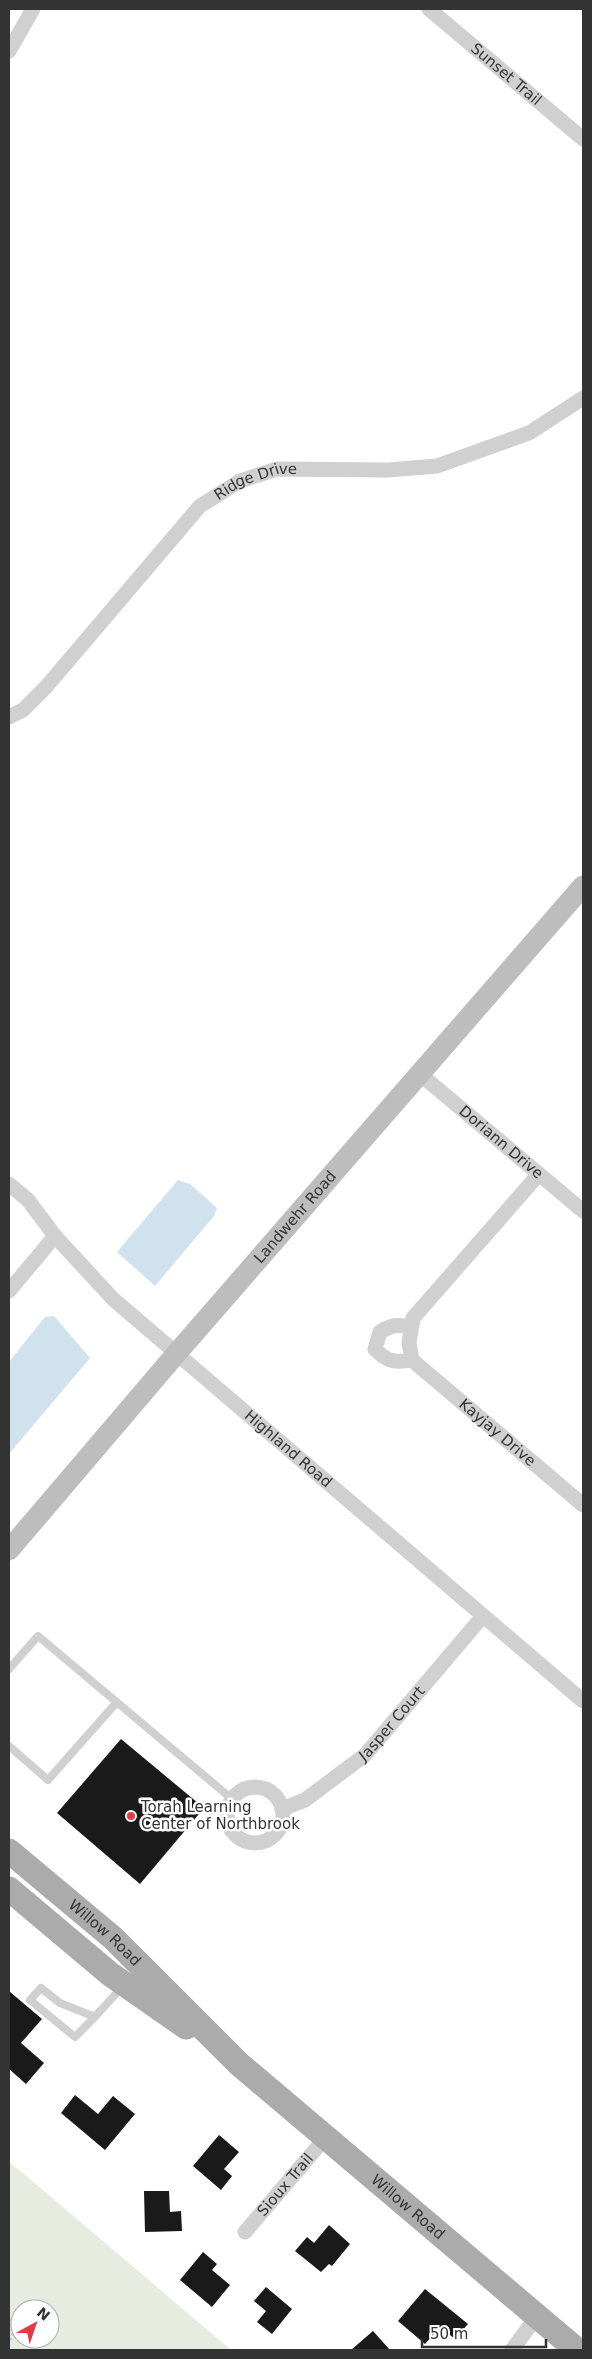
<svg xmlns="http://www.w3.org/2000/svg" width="592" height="2359" font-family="'DejaVu Sans',sans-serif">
	<rect width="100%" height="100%" fill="#fff"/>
	<path fill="#e6ecdf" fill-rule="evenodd" d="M 9,2162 L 31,2180 L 231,2350 L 9,2350 ZM 20,2309 L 50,2309 L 50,2339 L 20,2339 Z"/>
	<path fill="#cfe2ee" d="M 178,1180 L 190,1184 L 217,1208 L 214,1216 L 155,1286 L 117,1252 Z
		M 54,1316 L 90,1358 L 9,1454 L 9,1362 L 45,1317 Z"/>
	<path fill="#1a1a1a" d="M 121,1739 L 204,1808 L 140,1884 L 57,1813 Z
		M 9,1991 L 42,2019 L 21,2043 L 44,2063 L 26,2084 L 9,2069 Z
		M 75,2095 L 98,2114 L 113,2096 L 135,2114 L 105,2150 L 61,2113 Z
		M 219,2135 L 239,2152 L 224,2169 L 232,2176 L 221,2190 L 193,2166 Z
		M 144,2191 L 169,2191 L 170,2212 L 181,2211 L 182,2231 L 145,2232 Z
		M 329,2225 L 350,2244 L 332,2266 L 329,2264 L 321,2272 L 295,2251 L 307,2237 L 314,2243 Z
		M 203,2252 L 217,2264 L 212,2270 L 230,2285 L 212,2307 L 180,2280 Z
		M 266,2287 L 292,2309 L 272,2334 L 257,2322 L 266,2311 L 254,2301 Z
		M 425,2289 L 468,2324 L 455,2339 L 440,2327 L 425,2344 L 398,2321 Z
		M 373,2331 L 390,2350 L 351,2350 Z"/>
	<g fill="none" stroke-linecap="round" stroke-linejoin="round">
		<path stroke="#cdcdcd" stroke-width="3" stroke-dasharray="2.5 2.5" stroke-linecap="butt" d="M 9,2319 L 13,2333 L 9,2342"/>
		<path stroke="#d0d0d0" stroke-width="8" d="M 9,1669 L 38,1636 L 232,1799
			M 9,1746 L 48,1780 L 117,1702
			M 95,2017 L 60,2003 L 41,1988 L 30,2000 L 75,2037 C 92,2020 108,2004 123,1985"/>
		<g stroke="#d0d0d0" stroke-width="15">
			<path id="s1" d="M 429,9 L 583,139"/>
			<path d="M 9,51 L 33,9"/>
			<path id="s2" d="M 9,717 L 23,710 L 46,687 L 200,506 L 240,481 L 277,469 L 388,470 L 437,466 L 529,433 L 583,398"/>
			<path id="s3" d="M 420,1074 L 583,1211"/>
			<path id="s4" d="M 539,1174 L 413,1318 L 409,1343 L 412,1360 L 583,1505"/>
			<path id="s5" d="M 9,1184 L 28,1200 L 55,1236 L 113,1299 L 583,1701"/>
			<path d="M 9,1291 L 55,1236"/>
			<path d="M 411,1327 C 398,1324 391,1325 380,1332 L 375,1349 C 387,1362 396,1363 412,1360"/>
			<circle cx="255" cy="1815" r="28"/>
			<path id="s6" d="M 282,1809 L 305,1800 L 365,1755 L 483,1616"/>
			<path id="s7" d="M 245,2232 L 326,2137"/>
			<path d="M 512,2350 L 537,2316"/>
		</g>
		<path stroke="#bdbdbd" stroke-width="21" id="s8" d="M 9,1550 L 176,1354 L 583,886"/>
		<g stroke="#ababab" stroke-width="25">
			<path id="s9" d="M 9,1851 L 113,1938 L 239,2064 L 577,2350"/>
			<path d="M 9,1889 L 110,1974 L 186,2027"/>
		</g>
	</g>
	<circle fill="#e63946" stroke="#fff" stroke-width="2" cx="131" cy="1816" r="5"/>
	<g text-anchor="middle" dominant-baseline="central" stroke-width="5" stroke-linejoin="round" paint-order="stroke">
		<g font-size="15" fill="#333" stroke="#fff">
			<text stroke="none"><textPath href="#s1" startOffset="101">Sunset Trail</textPath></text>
			<text stroke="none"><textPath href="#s2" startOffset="348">Ridge Drive</textPath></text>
			<text stroke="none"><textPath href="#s3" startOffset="106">Doriann Drive</textPath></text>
			<text stroke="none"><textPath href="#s8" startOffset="439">Landwehr Road</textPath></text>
			<text stroke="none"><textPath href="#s4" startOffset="346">Kayjay Drive</textPath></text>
			<text stroke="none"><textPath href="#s5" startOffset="386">Highland Road</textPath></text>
			<text stroke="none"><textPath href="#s6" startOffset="141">Jasper Court</textPath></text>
			<text stroke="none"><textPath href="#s9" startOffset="126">Willow Road</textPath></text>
			<text stroke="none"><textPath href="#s7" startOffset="62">Sioux Trail</textPath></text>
			<text stroke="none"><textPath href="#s9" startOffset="535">Willow Road</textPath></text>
		</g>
		<g font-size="15" fill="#333" stroke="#fff" text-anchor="start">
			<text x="141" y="1807">Torah Learning<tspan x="141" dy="17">Center of Northbrook</tspan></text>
		</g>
	</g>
	<rect width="592" height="2359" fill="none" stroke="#333333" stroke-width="20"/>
	<g transform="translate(35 2324) rotate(40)"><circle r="24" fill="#ffffff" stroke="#adadad"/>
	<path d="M0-4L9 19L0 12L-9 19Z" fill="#e63946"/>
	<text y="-8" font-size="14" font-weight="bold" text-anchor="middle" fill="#333333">N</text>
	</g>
	<path d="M422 2339v8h124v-8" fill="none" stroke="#333333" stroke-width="2.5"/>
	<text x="430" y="2339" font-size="15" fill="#333333" stroke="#ffffff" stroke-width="4" paint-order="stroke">50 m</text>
</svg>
